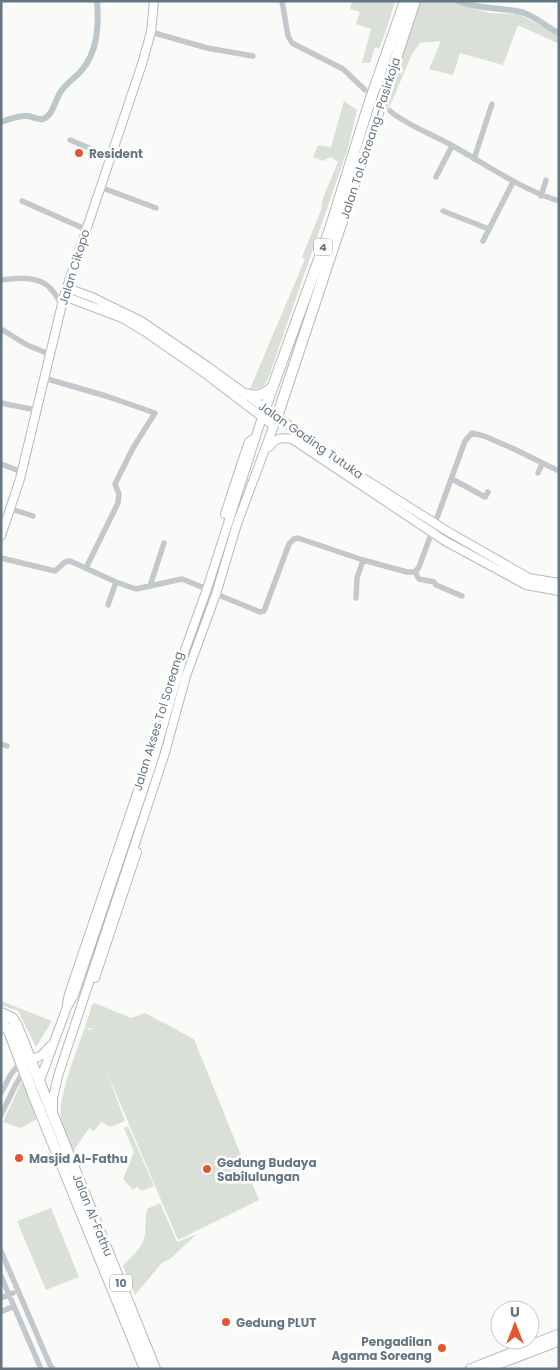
<svg xmlns="http://www.w3.org/2000/svg" width="560" height="1370" font-family="Poppins,sans-serif">
	<rect width="100%" height="100%" fill="#fafaf8"/>
	<path fill="#dadfd7" d="M 352,1 L 395,1 L 386,31 L 379,49 L 375,47 L 370,63 L 362,63 L 371,29 L 356,24 L 360,12 L 350,9 Z
		M 421,1 L 452,2 L 490,13 L 519,14 L 559,36 L 559,44 L 518,25 L 503,65 L 460,53 L 453,75 L 429,69 L 441,41 L 420,43 L 412,54 L 390,106 L 388,105 L 395,75 Z
		M 344,101 L 357,110 L 348,148 L 268,379 L 262,388 L 250,389 L 305,259 L 302,257 L 321,210 L 323,198 L 338,162 L 330,157 L 323,161 L 313,157 L 318,145 L 331,147 Z
		M 1,1001 L 52,1021 L 36,1047 L 18,1011 L 1,1005 Z
		M 95,1003 L 131,1018 L 145,1013 L 194,1039 L 259,1200 L 178,1240 L 106,1070 L 125,1121 L 110,1127 L 101,1122 L 94,1131 L 89,1128 L 73,1152 C 69,1141 62,1130 61,1118 C 58,1096 77,1050 85,1027 L 90,1030 L 94,1029 L 85,1027 L 92,1005 Z
		M 21,1083 L 24,1083 L 37,1119 L 21,1128 L 3,1122 Z
		M 128,1126 L 154,1186 L 142,1191 L 137,1187 L 133,1190 L 123,1179 L 134,1152 L 124,1128 Z
		M 160,1203 L 177,1242 L 197,1234 L 170,1259 L 163,1262 L 135,1295 L 123,1266 C 131,1257 144,1247 145,1233 C 146,1225 145,1217 147,1209 Z
		M 51,1208 L 79,1277 L 46,1290 L 17,1221 Z"/>
	<g fill="none" stroke-linecap="round" stroke-linejoin="round">
		<path stroke="#bbc7cb" stroke-width="6" d="M 458,1 C 481,10 499,7 521,12 C 534,15 546,27 559,33
			M 1,122 C 9,119 19,115 28,116 C 33,117 38,120 43,119 C 54,115 55,98 62,90 C 67,83 75,78 81,71 C 98,52 99,25 97,1"/>
		<path stroke="#d5d9db" stroke-width="5.5" stroke-dasharray="5.5 3" stroke-linecap="butt" d="M 364,89 L 390,111"/>
		<g stroke="#b3babf" stroke-width="10">
			<path id="secondary" d="M 67,288 L 92,297 L 141,321 L 207,366 L 349,469 L 447,531 L 529,578 L 559,583
				M 64,296 L 122,318 L 144,331 L 203,372 L 274,426
				M 269,447 C 276,438 280,437 292,439 L 445,541 L 526,585 L 559,591
				M 225,514 L 246,450 L 249,442 L 253,439
				M 1,536 L 20,479 L 64,296 L 142,64 L 151,32 L 154,1
				M 95,978 L 137,852
				M 67,1004 L 69,994 L 147,764
				M 30,1058 C 40,1059 44,1053 50,1046
				M 39,1083 L 67,1007 L 74,995 L 154,758 L 185,650 L 207,589 L 265,408
				M 53,1111 L 53,1098 L 58,1076 L 165,753 L 186,676 L 216,594 L 237,524 L 277,417"/>
		</g>
		<g stroke="#b5babe" stroke-width="11">
			<path id="primary" d="M 491,1367 L 559,1341
				M 470,1369 L 559,1334"/>
		</g>
		<g stroke="#b4b9bd" stroke-width="12">
			<path id="highway" d="M 246,394 C 257,398 264,394 272,388
				M 265,408 L 330,229 L 369,104 L 405,1
				M 277,417 L 415,1
				M 1,1013 L 12,1018 L 17,1026 L 155,1369
				M 1,1022 L 9,1031 L 33,1094 L 145,1369"/>
		</g>
		<path stroke="#c3c8cc" stroke-width="5.5" d="M 282,1 L 288,36 L 292,43 L 343,69 L 364,89
			M 151,32 L 207,48 L 253,56
			M 390,111 C 408,126 432,134 453,146 C 488,166 521,189 559,201
			M 70,140 L 111,157
			M 474,159 L 492,104
			M 436,177 L 452,146
			M 100,187 L 156,208
			M 541,196 L 546,180
			M 22,201 L 85,229
			M 443,211 L 489,229
			M 483,241 L 513,182
			M 1,280 C 17,278 38,275 50,288 C 55,293 58,299 62,305
			M 1,329 L 27,345 L 49,354
			M 44,378 L 106,396 L 155,413 L 133,448 L 115,484 L 119,494 L 118,503 L 86,568
			M 1,403 L 36,410
			M 1,464 L 22,472
			M 538,473 L 542,464
			M 452,479 L 485,497 L 488,492
			M 11,509 L 33,516
			M 1,558 L 55,571 L 65,562 L 70,561 L 116,582 L 136,589 L 182,579 L 202,587
			M 415,572 L 419,579 L 434,582 L 436,585 L 462,596
			M 150,586 L 164,543
			M 221,596 L 260,612 L 264,611 L 289,544 L 294,539 L 298,538 L 363,560 L 407,572 L 415,572 L 419,567 L 465,441 L 472,433 L 484,436 L 514,449 L 559,471
			M 356,598 L 357,578 L 363,560
			M 108,605 L 116,582
			M 1,744 L 7,746
			M 1,1093 L 11,1074 L 22,1061
			M 1,1115 L 15,1086 L 25,1069
			M 1,1251 L 50,1365 L 53,1369
			M 1,1276 L 41,1369
			M 1,1298 L 13,1293
			M 1,1312 L 14,1306"/>
		<use href="#secondary" stroke="#fff" stroke-width="8"/>
		<use href="#primary" stroke="#fff" stroke-width="9"/>
		<use href="#highway" stroke="#fff" stroke-width="10"/>
	</g>
	<g fill="#e4572e" stroke="#fff" stroke-width="2">
		<circle cx="79" cy="153" r="5"/>
		<circle cx="19" cy="1158" r="5"/>
		<circle cx="207" cy="1169" r="5"/>
		<circle cx="226" cy="1322" r="5"/>
		<circle cx="442" cy="1348" r="5"/>
	</g>
	<g text-anchor="middle" dominant-baseline="central" stroke-width="5" stroke-linejoin="round" paint-order="stroke">
		<g fill="#fff" stroke="#939fa8" stroke-width="1">
			<rect x="314" y="238.5" width="18" height="17" rx="4"/>
			<rect x="110" y="1274.5" width="22" height="17" rx="4"/>
		</g>
		<g font-size="11" font-weight="bold" fill="#657683">
			<text x="323" y="247">4</text>
			<text x="121" y="1283">10</text>
		</g>
		<g font-size="12" fill="#657683" stroke="#fff">
			<text transform="translate(370 138) rotate(-72)">Jalan Tol Soreang–Pasirkoja</text>
			<text transform="translate(74 267) rotate(-73)">Jalan Cikopo</text>
			<text transform="translate(311 440) rotate(35)">Jalan Gading Tutuka</text>
			<text transform="translate(158 721) rotate(-73)">Jalan Akses Tol Soreang</text>
			<text transform="translate(93 1215) rotate(68)">Jalan Al-Fathu</text>
		</g>
		<g font-size="12" font-weight="bold" fill="#657683" stroke="#fff" text-anchor="start">
			<text x="89" y="153">Resident</text>
			<text x="29" y="1158">Masjid Al-Fathu</text>
			<text x="217" y="1162">Gedung Budaya<tspan x="217" dy="14">Sabilulungan</tspan></text>
			<text x="236" y="1322">Gedung PLUT</text>
			<text x="432" y="1341" text-anchor="end">Pengadilan<tspan x="432" dy="14">Agama Soreang</tspan></text>
		</g>
	</g>
	<rect width="560" height="1370" fill="none" stroke="#657683" stroke-width="5"/>
	<g transform="translate(515 1325)"><circle r="24" fill="#ffffff" stroke="#c1c8cd"/>
	<path d="M0-4L9 19L0 12L-9 19Z" fill="#e4572e"/>
	<text y="-8" font-size="14" font-weight="bold" text-anchor="middle" fill="#657683">U</text>
	</g>
</svg>
